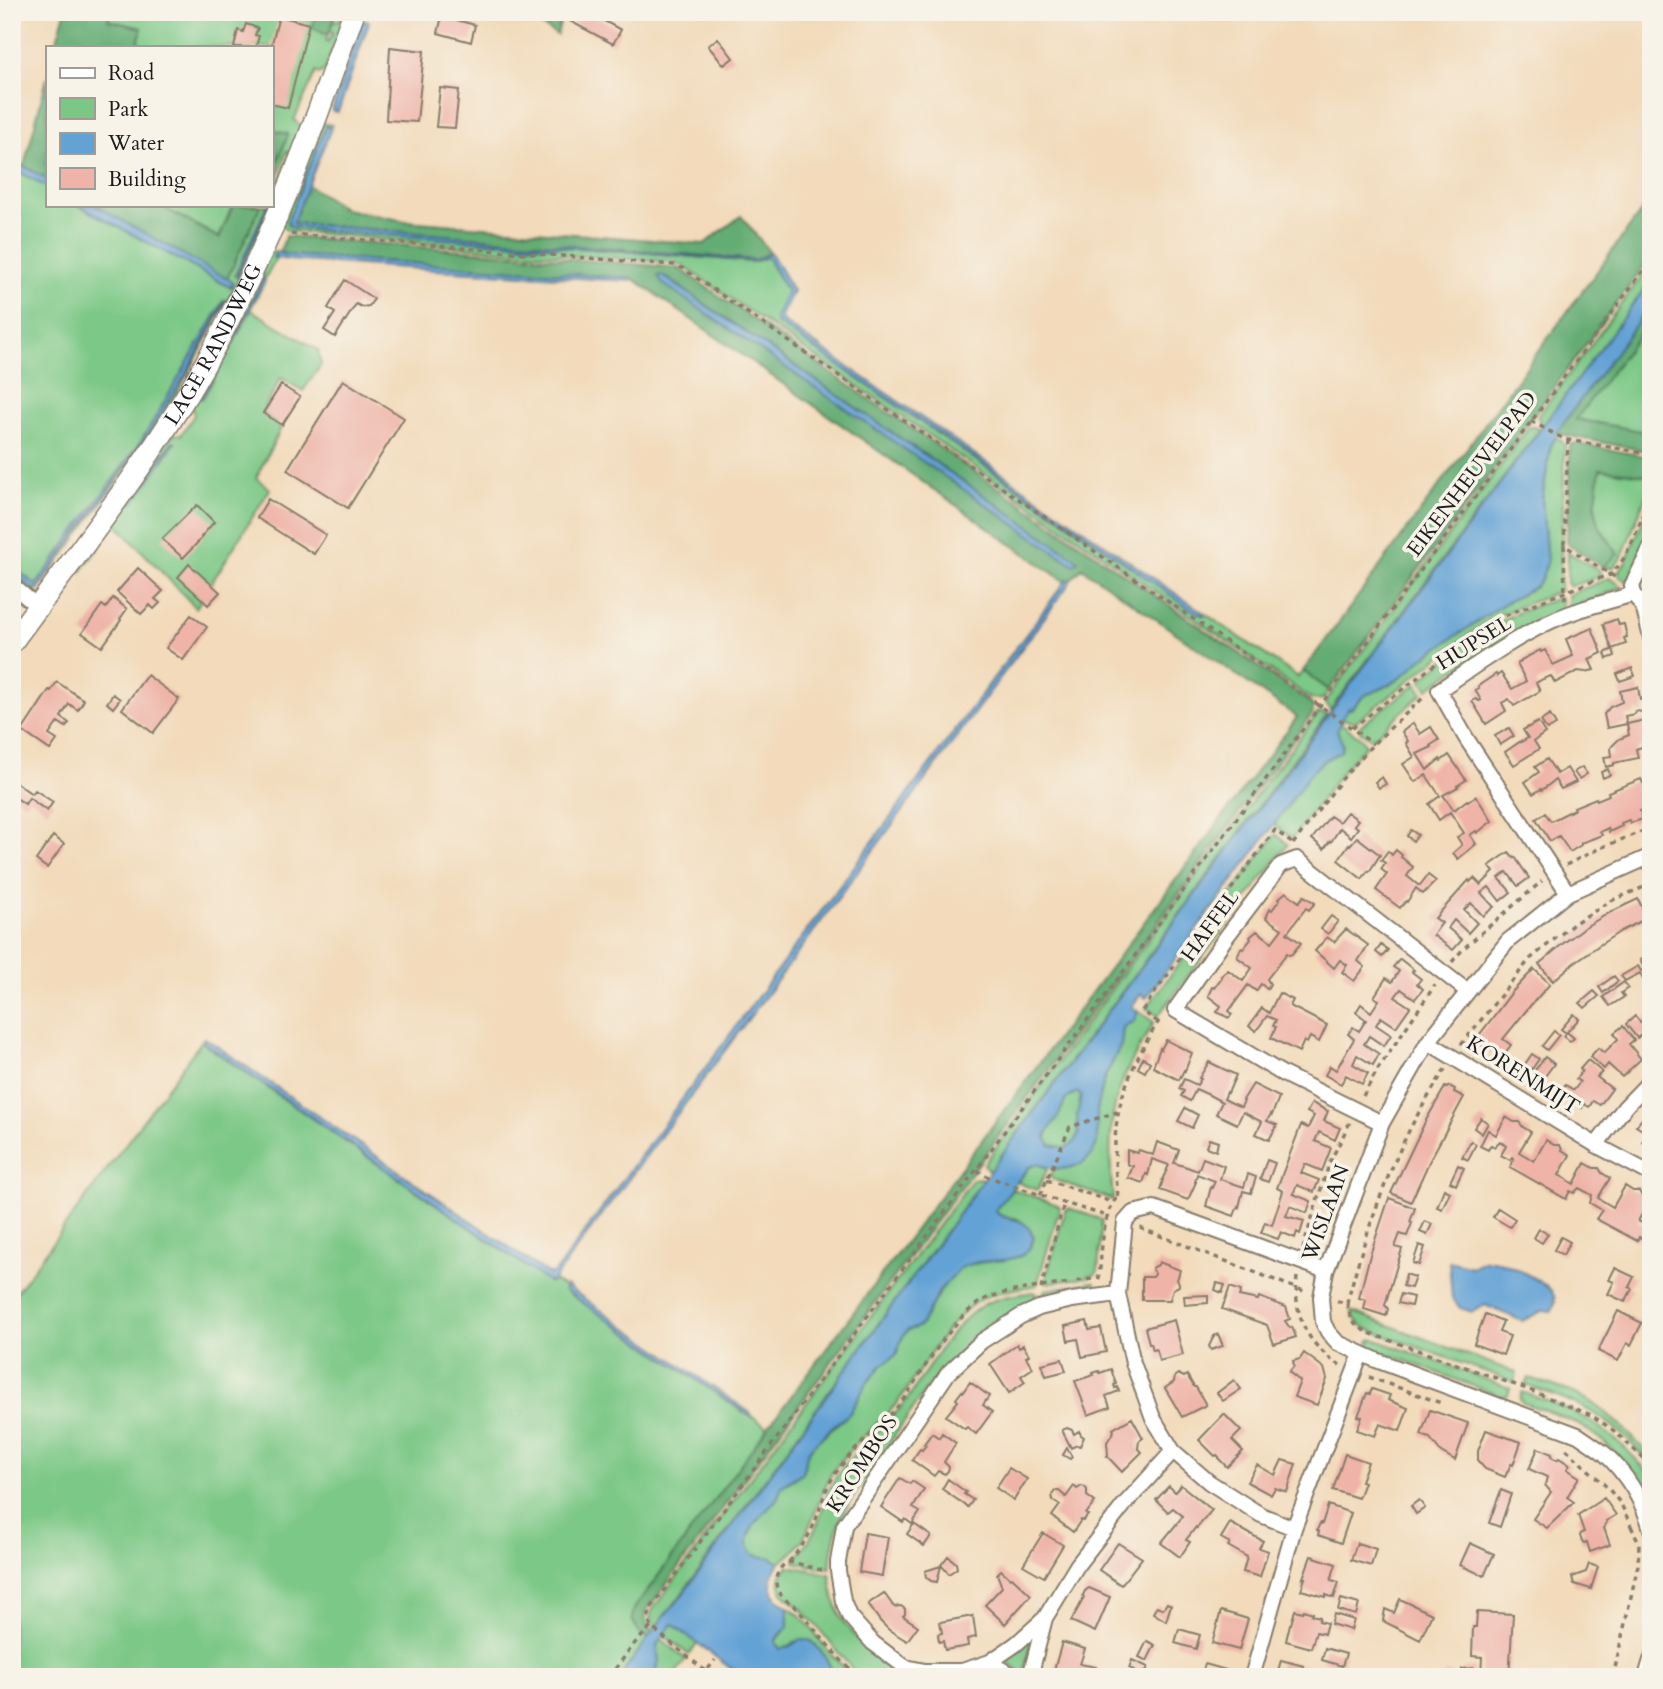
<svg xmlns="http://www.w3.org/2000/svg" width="1663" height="1689" font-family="Cardo,serif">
	<rect width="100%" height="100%" fill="#f7f3e8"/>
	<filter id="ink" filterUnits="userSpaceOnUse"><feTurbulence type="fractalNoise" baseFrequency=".0143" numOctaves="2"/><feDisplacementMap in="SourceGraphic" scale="14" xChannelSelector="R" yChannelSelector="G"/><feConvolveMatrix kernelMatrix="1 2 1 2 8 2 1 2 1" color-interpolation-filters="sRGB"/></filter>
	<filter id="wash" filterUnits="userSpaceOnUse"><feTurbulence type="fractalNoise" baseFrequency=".00686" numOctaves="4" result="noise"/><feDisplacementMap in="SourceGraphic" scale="28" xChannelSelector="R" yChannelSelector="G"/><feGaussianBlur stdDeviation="1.57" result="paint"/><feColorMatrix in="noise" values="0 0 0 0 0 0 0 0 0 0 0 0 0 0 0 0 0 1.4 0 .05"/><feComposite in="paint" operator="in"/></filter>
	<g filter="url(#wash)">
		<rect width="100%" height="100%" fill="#f2daba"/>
		<path fill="#7bc886" stroke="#4c7251" stroke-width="2" fill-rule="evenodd" d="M 110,12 L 317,12 L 313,25 L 322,33 L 328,34 L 326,40 L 328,42 L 333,33 L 332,31 L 329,31 L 334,19 L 335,21 L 338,21 L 342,12 L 346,12 L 325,70 L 319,74 L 316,72 L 294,120 L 301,126 L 304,132 L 253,255 L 165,416 L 37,592 C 27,594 20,586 12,580 L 12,572 L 33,589 L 38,588 L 149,434 L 189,369 L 226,300 L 223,301 L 197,349 L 142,440 L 36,585 L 12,566 L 12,168 L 47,187 L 47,205 L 78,205 L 228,286 L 231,287 L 231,281 L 227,279 L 261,205 L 267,205 L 236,273 L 235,276 L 238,276 L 271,205 L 290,154 L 287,151 L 271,193 L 271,179 L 288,135 L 271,130 L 271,47 L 137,47 L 142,28 L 108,20 Z
			M 322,123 L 332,125 L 331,128 L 326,126 L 324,130 L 288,220 L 287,224 L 291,227 L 339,232 L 649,253 L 753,262 L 767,257 L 787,291 L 777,323 L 1199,614 L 1204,616 L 1204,613 L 1298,677 L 1303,671 L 1329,690 L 1323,699 L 1316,700 L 1310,698 L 682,265 L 671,262 L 522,252 L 288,231 L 281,226 Z
			M 159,205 L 233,205 L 219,238 Z
			M 270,251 L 276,252 L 274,257 L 276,258 L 236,333 L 199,396 L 201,399 L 203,398 L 251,310 L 318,350 L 321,365 L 303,391 L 281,378 L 262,413 L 281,428 L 256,478 L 270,489 L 196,608 L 115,523 L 97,546 L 97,548 L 99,548 L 80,573 L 78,565 L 169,437 L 176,434 L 181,435 L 194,415 L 191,402 ZM 172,441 L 175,441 L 175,443 L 132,504 L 130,501 Z
			M 1651,264 L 1651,280 L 1544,425 C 1540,423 1538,421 1538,416 Z
			M 1651,319 L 1651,433 L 1575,419 Z
			M 1529,427 L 1534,427 L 1540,429 L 1330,710 L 1325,703 L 1338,684 Z
			M 1556,437 L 1562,441 L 1565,447 L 1560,590 C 1538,602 1512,607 1490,620 C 1443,651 1401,689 1355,722 L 1346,720 L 1342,718 L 1349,707 L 1351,709 L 1365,695 L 1383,688 L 1398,680 L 1423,658 L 1505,603 L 1535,587 L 1541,579 L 1547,563 L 1542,499 L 1551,445 Z
			M 1600,468 L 1651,476 L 1651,483 L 1622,557 L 1613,568 L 1603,567 L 1617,554 L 1599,526 L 1595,507 Z
			M 1651,500 L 1651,534 L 1628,582 L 1620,577 L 1618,572 L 1626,562 Z
			M 1568,552 L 1600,571 L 1601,576 L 1571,586 L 1568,585 L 1567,582 Z
			M 1610,578 L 1623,587 L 1568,609 L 1568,595 Z
			M 1559,598 L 1561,599 L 1562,611 L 1500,643 L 1470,660 L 1428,689 L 1422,682 L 1423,678 C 1452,654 1482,628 1517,613 C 1531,607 1545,603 1559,598 Z
			M 1416,684 L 1423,693 L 1374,737 L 1370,738 L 1360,731 L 1360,726 Z
			M 1318,713 L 1327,714 L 989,1172 L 984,1164 L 1124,972 Z
			M 1341,723 L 1362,739 L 1366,745 L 1341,773 L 1293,838 L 1290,837 L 1274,825 L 1309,775 L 1322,762 L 1341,751 L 1343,745 L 1337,730 Z
			M 1276,834 L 1288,844 L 1158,1016 L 1146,1008 Z
			M 1138,1011 L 1154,1022 C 1140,1047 1123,1073 1116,1101 C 1108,1134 1110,1167 1113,1200 L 1110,1199 L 1052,1179 L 1050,1176 L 1054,1169 L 1068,1168 L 1097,1136 L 1097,1110 L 1104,1079 L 1121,1045 L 1123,1028 L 1127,1024 L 1132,1023 L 1135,1019 Z
			M 203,1039 L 203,1042 L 204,1044 L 547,1281 L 551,1283 L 554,1281 L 564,1287 L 564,1290 L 749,1416 L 751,1416 L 768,1427 L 634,1609 L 632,1619 L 640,1634 L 650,1638 L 620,1677 L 12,1677 L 12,1298 Z
			M 1075,1093 L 1078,1093 L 1081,1096 L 1077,1122 L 1078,1134 L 1075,1142 L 1066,1148 L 1051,1145 L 1046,1138 L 1047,1133 L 1066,1099 Z
			M 1036,1164 L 1048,1168 L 1038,1189 L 1036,1190 L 1017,1182 L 1029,1168 Z
			M 979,1178 L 984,1179 L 656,1629 C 650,1623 648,1617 653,1609 L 973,1179 Z
			M 1013,1189 L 1058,1205 L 1060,1207 L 1037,1285 C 1021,1288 1005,1290 990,1295 C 950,1310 923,1370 897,1403 C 878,1426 846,1449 832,1473 C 814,1503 812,1545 779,1563 C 769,1556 763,1558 752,1554 C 745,1545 748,1535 753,1525 L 777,1499 L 782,1486 L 794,1479 L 803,1471 L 807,1453 L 817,1441 L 849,1414 L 867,1383 L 880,1367 L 896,1355 L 903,1336 L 908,1330 L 916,1328 L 921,1325 L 933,1303 L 948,1280 L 960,1268 L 967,1265 L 1021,1256 L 1029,1249 L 1034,1238 C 1031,1231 1024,1223 1018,1219 C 1009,1215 1004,1221 996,1212 L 996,1209 Z
			M 1069,1208 L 1102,1220 L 1098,1271 L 1094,1275 L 1089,1275 L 1088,1277 L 1048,1283 L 1045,1281 L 1065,1210 Z
			M 1092,1282 L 1095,1283 L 1095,1291 L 1043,1302 L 1042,1295 L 1045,1290 Z
			M 1033,1292 L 1036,1293 L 1036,1304 L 997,1324 L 965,1348 L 925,1391 L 845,1510 C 835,1529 831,1547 830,1568 L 817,1567 L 795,1562 L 795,1559 C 804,1548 813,1536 818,1522 C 823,1509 826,1495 833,1482 C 851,1451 883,1430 905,1402 C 928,1371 945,1333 977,1309 C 993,1297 1014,1295 1033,1292 Z
			M 1351,1311 L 1517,1373 L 1514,1382 L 1367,1329 C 1359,1325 1354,1320 1351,1311 Z
			M 1374,1339 L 1510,1388 L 1508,1395 L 1503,1397 L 1368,1347 L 1370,1340 Z
			M 1529,1378 C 1545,1383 1561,1388 1576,1394 C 1605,1407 1628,1432 1649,1455 L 1651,1453 L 1651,1466 C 1635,1446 1615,1425 1593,1413 C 1572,1400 1548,1393 1525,1385 Z
			M 1522,1392 C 1579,1411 1610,1427 1649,1474 L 1651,1477 L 1651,1496 L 1648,1495 C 1632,1468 1607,1440 1579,1425 C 1561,1415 1542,1409 1523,1403 L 1520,1399 Z
			M 788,1566 L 830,1574 C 832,1589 835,1608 843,1621 C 855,1640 885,1665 905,1672 C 912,1674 920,1675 927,1677 L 861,1677 C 838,1657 824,1631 802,1610 C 795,1603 782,1596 780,1586 C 778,1578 782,1572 788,1566 Z
			M 788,1607 C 806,1616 817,1638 830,1653 C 837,1661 846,1669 854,1677 L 835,1677 L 825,1656 L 795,1642 L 789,1647 L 780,1649 L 775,1642 C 777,1639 779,1637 782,1634 C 788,1627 789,1616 788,1607 Z
			M 672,1623 L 697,1643 L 689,1655 L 664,1635 Z
			M 1034,1635 L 1023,1674 L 1005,1660 L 1018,1651 Z
			M 660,1638 L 686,1659 L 673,1677 L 654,1677 L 658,1667 L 656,1649 Z"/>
		<path fill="#64ac73" stroke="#406448" stroke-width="2" fill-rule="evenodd" d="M 65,12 L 110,12 L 108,20 L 142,28 L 137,47 L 55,47 Z
			M 317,12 L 337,12 L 328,34 L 314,29 L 313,25 Z
			M 519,12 L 563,12 L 557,35 Z
			M 47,78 L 47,179 L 24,166 Z
			M 271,130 L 288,134 L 271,179 Z
			M 307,185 L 345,209 L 405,221 L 704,244 L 741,216 L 772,255 L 768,253 L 755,260 L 292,223 Z
			M 1651,198 L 1651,257 L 1329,690 L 1303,671 Z
			M 94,205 L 159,205 L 219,238 L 233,205 L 261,205 L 227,279 Z
			M 286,236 L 670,267 L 680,269 L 1310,702 L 1313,707 L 1313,713 L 648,1609 C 644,1619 646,1625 653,1632 L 650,1638 L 640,1634 L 632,1619 L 634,1609 L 768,1427 L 1297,717 L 1082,568 L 1070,581 L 1067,579 L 1064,581 L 635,280 L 631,280 L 632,278 L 291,255 L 279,253 ZM 666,277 L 1078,560 L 1074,565 L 720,322 Z
			M 1651,304 L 1651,319 L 1576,419 L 1651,433 L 1651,452 L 1564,435 L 1557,432 Z
			M 1574,443 L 1651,457 L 1651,476 L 1600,469 L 1595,507 L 1599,526 L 1618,554 L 1603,567 L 1567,544 L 1570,445 Z"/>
		<path fill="#63a2d5" stroke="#405f78" stroke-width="2" fill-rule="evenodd" d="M 367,20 L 369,22 L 338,112 L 332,111 L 362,22 Z
			M 326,126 L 331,128 L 293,223 L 755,260 L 767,254 L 772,255 L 793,291 L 781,316 L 782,321 L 1204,613 L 1204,615 L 1199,614 L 1190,609 L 1069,523 L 777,323 L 775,319 L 787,291 L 767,257 L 753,262 L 649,253 L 339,232 L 291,227 L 287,223 L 288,220 Z
			M 12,160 L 47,179 L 47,187 L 12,168 Z
			M 78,205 L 94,205 L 231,281 L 233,284 L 231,287 L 228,286 Z
			M 267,205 L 270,205 L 237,277 L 236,273 Z
			M 276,252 L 291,255 L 632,278 L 629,281 L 436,270 L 289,260 L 273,257 Z
			M 662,275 L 1078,560 L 1074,565 L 662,283 L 658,276 Z
			M 265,277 L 265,281 L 231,347 L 201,399 L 199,396 L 236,333 L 263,278 Z
			M 1651,280 L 1651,304 L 1557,432 L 1556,437 L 1551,445 L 1542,499 L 1547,563 L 1541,579 L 1535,587 L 1505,603 L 1423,658 L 1398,680 L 1383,688 L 1365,695 L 1351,709 L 1349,708 L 1342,718 L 1337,730 L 1343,745 L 1341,751 L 1322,762 L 1309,775 L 1274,825 L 1146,998 L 1141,994 L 1132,1007 L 1138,1011 L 1135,1019 L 1132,1023 L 1127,1024 L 1123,1028 L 1121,1045 L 1104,1079 L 1097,1110 L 1097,1143 L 1092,1155 L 1082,1164 L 1068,1168 L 1054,1169 L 1036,1164 L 1029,1167 L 996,1209 L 996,1212 C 1008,1224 1024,1212 1034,1238 L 1029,1249 L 1021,1256 L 1006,1260 L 979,1262 L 967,1265 L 960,1268 L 940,1290 L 921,1325 L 916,1328 L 908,1330 L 903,1336 L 896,1355 L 880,1367 L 867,1383 L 849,1414 L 832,1427 L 811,1448 L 807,1454 L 805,1466 L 803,1472 L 782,1486 L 777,1499 L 753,1525 L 749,1536 L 747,1544 L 752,1554 L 760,1557 L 770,1557 L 779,1563 C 766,1581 769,1596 788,1607 L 788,1627 L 777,1638 L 775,1642 L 780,1649 L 789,1647 L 800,1639 L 812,1641 L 825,1656 L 835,1677 L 742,1677 L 672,1624 L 657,1645 L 659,1661 L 654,1677 L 620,1677 L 664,1616 L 677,1602 L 989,1172 ZM 1075,1093 L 1078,1093 L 1081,1096 L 1077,1116 L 1078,1134 L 1075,1142 L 1066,1148 L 1051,1145 L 1046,1138 L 1047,1133 L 1058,1117 L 1066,1099 Z
			M 225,299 L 222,308 L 189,369 L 149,434 L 38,588 L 33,589 L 12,572 L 12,566 L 36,585 L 142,440 Z
			M 173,441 L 175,441 L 175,442 L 138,496 L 132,504 L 129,504 L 130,502 Z
			M 1067,579 L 1070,581 L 1069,584 L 809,938 L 551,1283 L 547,1281 L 203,1042 L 205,1038 L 548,1274 L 552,1274 L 556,1271 L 643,1152 Z
			M 1493,1260 C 1507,1264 1546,1281 1553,1294 C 1557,1300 1554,1305 1552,1311 L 1542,1311 L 1522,1321 L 1485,1305 L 1472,1312 L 1460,1308 L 1452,1298 L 1449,1261 L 1472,1267 L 1483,1261 Z
			M 566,1286 L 751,1413 L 752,1417 L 564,1290 Z"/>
		<g id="blocks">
			<path fill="#efb3a7" d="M 570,12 L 594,12 L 593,15 L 621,30 L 613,44 L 566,19 Z
				M 279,16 L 309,24 L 288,108 L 271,104 L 271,47 Z
				M 442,16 L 475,25 L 471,42 L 438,33 Z
				M 246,24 L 258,28 L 255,35 L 259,36 L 256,47 L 234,47 L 238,30 L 243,32 Z
				M 718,38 L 733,58 L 724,65 L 708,46 Z
				M 390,47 L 424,51 L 417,122 L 386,120 Z
				M 440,88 L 459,90 L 455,128 L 436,127 Z
				M 345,280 L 374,299 L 369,306 L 362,307 L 356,304 L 335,337 L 324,330 L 335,313 L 328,308 Z
				M 343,380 L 404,418 L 348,508 L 287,470 Z
				M 281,385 L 300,397 L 282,425 L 263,413 Z
				M 268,499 L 326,535 L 314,554 L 257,518 Z
				M 197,505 L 214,522 L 201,537 L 202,538 L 183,558 L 162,539 Z
				M 189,564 L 220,592 L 208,605 L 178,577 Z
				M 138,568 L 163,591 L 155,599 L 160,603 L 154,609 L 150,605 L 141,614 L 117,592 Z
				M 113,598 L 127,609 L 120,619 L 121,620 L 102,647 L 82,633 L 102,605 L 106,608 Z
				M 191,615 L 207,627 L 183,660 L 166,648 Z
				M 1617,619 L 1619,625 L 1624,624 L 1627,637 L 1624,638 L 1626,644 L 1612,649 L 1603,624 Z
				M 1592,628 L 1602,653 L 1589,659 L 1594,670 L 1585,672 L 1578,671 L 1555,683 L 1551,676 L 1543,679 L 1536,683 L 1540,691 L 1514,706 L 1509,699 L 1502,703 L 1506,711 L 1486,724 L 1472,701 L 1476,699 L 1479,701 L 1481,700 L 1475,690 L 1479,688 L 1478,686 L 1496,674 L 1497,676 L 1501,673 L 1512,689 L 1526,681 L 1517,664 L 1521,662 L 1521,660 L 1540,650 L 1541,652 L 1545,650 L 1553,665 L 1573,656 L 1566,639 Z
				M 1613,649 L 1615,656 L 1607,659 L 1605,653 Z
				M 1632,668 L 1635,676 L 1620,681 L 1617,674 Z
				M 147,675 L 179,699 L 153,733 L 122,709 Z
				M 57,682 L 84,700 L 78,710 L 69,704 L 61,717 L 69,723 L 67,725 L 66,727 L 58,722 L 49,735 L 57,740 L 50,750 L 22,731 L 49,690 L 51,691 Z
				M 1638,687 L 1640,699 L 1645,699 L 1643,712 L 1636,711 L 1635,714 L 1625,716 L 1627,724 L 1645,720 L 1647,732 L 1651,733 L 1650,746 L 1643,744 L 1642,747 L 1636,749 L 1638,758 L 1614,763 L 1614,765 L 1606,767 L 1604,757 L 1612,756 L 1611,748 L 1612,746 L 1619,739 L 1629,735 L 1627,724 L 1607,728 L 1604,714 L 1610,707 L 1622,702 L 1620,691 Z
				M 113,694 L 120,699 L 113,708 L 107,703 Z
				M 1550,715 L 1556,725 L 1547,730 L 1541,721 Z
				M 1538,722 L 1545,733 L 1534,741 L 1539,749 L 1514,765 L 1505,752 L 1521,741 L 1521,742 L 1528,738 L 1523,730 Z
				M 1413,723 L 1420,734 L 1431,727 L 1439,740 L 1431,745 L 1432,747 L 1417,754 L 1427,770 L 1440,759 L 1441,761 L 1449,755 L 1466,780 L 1457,786 L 1458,787 L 1443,795 L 1454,810 L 1467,800 L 1468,801 L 1476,796 L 1492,821 L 1477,833 L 1476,831 L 1470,835 L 1476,844 L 1458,859 L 1453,853 L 1462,845 L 1457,837 L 1464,833 L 1450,812 L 1439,820 L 1429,804 L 1440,796 L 1426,775 L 1415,782 L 1403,764 L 1414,757 L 1406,743 L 1408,741 L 1402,732 Z
				M 1509,728 L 1514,736 L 1500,745 L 1495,736 Z
				M 1547,759 L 1557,774 L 1567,768 L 1576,782 L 1561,789 L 1555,780 L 1542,790 L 1541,789 L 1533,794 L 1525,782 L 1539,772 L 1535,767 Z
				M 1582,767 L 1587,774 L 1579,779 L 1574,772 Z
				M 1608,769 L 1610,775 L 1603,778 L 1601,772 Z
				M 1382,777 L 1386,784 L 1379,788 L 1375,782 Z
				M 1641,779 L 1643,783 L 1651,781 L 1651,808 L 1640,811 L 1643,819 L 1630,823 L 1629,820 L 1621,823 L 1622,826 L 1609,832 L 1608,828 L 1600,832 L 1602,835 L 1581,843 L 1581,845 L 1570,852 L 1559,836 L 1550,841 L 1536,819 L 1545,813 L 1551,821 L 1575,809 L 1574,807 L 1596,798 L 1597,800 L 1609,795 L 1608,792 Z
				M 15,782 L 32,794 L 35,790 L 53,802 L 47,811 L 29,798 L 25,804 L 12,795 L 12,786 Z
				M 1347,812 L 1358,820 L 1354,825 L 1358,828 L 1351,837 L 1340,828 L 1331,842 L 1330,841 L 1324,849 L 1312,839 L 1330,816 L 1339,822 Z
				M 1411,830 L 1418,835 L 1413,841 L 1407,836 Z
				M 53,836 L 64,844 L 47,868 L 36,860 Z
				M 1357,837 L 1380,855 L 1369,872 L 1368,871 L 1362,879 L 1338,860 L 1349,844 L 1350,845 Z
				M 1396,850 L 1402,855 L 1401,857 L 1413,867 L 1407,876 L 1418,885 L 1420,885 L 1428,875 L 1436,881 L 1423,894 L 1416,888 L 1407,902 L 1406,901 L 1400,908 L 1376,890 L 1387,874 L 1381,869 L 1385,863 L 1381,860 L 1388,851 L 1392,855 Z
				M 1509,852 L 1514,858 L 1515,857 L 1529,878 L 1518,886 L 1507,872 L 1499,878 L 1511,892 L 1500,901 L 1489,887 L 1481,893 L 1494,907 L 1483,916 L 1471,903 L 1464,910 L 1477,923 L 1468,933 L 1454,920 L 1448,928 L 1462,940 L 1453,950 L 1433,935 L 1442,923 L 1435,918 L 1469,880 L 1470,882 L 1474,878 L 1481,885 L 1494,872 L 1489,866 Z
				M 12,883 L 20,889 L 12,899 Z
				M 1286,892 L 1299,902 L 1304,896 L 1315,903 L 1309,910 L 1306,908 L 1287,933 L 1301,943 L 1292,954 L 1289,955 L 1287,953 L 1267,979 L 1270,984 L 1267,989 L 1261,984 L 1256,991 L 1248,985 L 1229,1011 L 1232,1014 L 1229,1018 L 1217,1012 L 1221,1006 L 1208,996 L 1212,987 L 1214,988 L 1222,977 L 1221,976 L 1228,970 L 1243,981 L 1252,968 L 1237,957 L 1241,948 L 1243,949 L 1251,939 L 1250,937 L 1257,931 L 1272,942 L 1282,929 L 1266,918 L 1270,909 L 1272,910 L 1280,899 L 1279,898 Z
				M 1651,894 L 1651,914 L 1650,914 L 1644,896 Z
				M 1638,899 L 1647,918 L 1621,931 L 1598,946 L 1575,962 L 1553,981 L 1539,964 L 1561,945 L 1585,927 L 1611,912 Z
				M 1331,916 L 1338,921 L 1328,934 L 1321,929 Z
				M 1346,929 L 1368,945 L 1358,961 L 1365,967 L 1354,981 L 1342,972 L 1347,965 L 1340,960 L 1334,968 L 1315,951 L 1327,937 L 1334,942 Z
				M 1381,945 L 1388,950 L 1382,957 L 1376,952 Z
				M 1651,955 L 1651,962 L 1643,966 L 1640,960 Z
				M 1400,959 L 1414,970 L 1412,972 L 1421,979 L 1417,984 L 1423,989 L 1415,999 L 1401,989 L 1395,997 L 1410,1007 L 1396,1027 L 1381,1017 L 1376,1025 L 1391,1035 L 1384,1046 L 1369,1036 L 1364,1044 L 1379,1054 L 1373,1065 L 1357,1055 L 1353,1064 L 1368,1073 L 1362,1084 L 1346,1075 L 1341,1084 L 1325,1075 L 1330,1066 L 1336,1070 L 1354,1039 L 1348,1034 L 1353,1027 L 1359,1031 L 1366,1020 L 1356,1012 L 1361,1004 L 1371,1012 L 1379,1000 L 1374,997 L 1386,978 L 1392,982 L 1399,971 L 1393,967 Z
				M 1638,966 L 1641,971 L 1651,966 L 1651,975 L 1643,979 L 1640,973 L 1625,981 L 1621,976 Z
				M 1534,969 L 1550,984 L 1530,1006 L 1503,1039 L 1511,1045 L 1502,1057 L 1485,1044 L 1483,1046 L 1477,1042 L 1479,1040 L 1477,1038 L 1513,991 Z
				M 1614,976 L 1618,981 L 1603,993 L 1599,987 Z
				M 1624,982 L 1628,988 L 1621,993 L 1624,997 L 1610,1006 L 1603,997 Z
				M 1594,991 L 1599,996 L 1585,1008 L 1580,1003 Z
				M 1279,993 L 1293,1000 L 1290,1006 L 1327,1025 L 1319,1042 L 1310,1037 L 1307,1043 L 1304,1041 L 1299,1052 L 1271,1038 L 1276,1027 L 1273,1026 L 1276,1020 L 1267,1016 L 1256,1031 L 1249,1026 L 1262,1008 L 1269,1013 Z
				M 1574,1014 L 1579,1019 L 1566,1033 L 1561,1029 Z
				M 1651,1015 L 1651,1041 L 1648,1043 L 1642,1034 L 1637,1038 L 1626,1024 L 1635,1016 L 1640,1022 Z
				M 1623,1026 L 1634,1040 L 1629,1044 L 1641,1059 L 1622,1077 L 1608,1064 L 1604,1069 L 1590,1057 L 1598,1048 L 1604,1053 L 1618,1039 L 1614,1033 Z
				M 1554,1031 L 1559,1035 L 1547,1050 L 1542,1046 Z
				M 1567,1032 L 1574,1038 L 1570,1042 L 1563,1036 Z
				M 1166,1040 L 1192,1053 L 1185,1071 L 1184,1070 L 1179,1080 L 1153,1067 L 1160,1048 L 1161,1049 Z
				M 1532,1054 L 1539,1059 L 1532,1069 L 1525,1064 Z
				M 1545,1057 L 1554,1064 L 1542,1080 L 1533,1073 Z
				M 1143,1058 L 1150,1062 L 1145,1072 L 1138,1068 Z
				M 1588,1060 L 1602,1072 L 1597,1077 L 1612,1089 L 1600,1105 L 1593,1101 L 1589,1107 L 1584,1104 L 1582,1108 L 1560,1095 L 1565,1085 L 1574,1090 L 1580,1082 L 1576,1079 L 1582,1071 L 1580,1069 Z
				M 1209,1062 L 1236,1075 L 1228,1093 L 1227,1092 L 1224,1099 L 1232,1103 L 1241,1107 L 1244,1101 L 1243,1100 L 1253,1084 L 1279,1097 L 1272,1115 L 1271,1114 L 1267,1121 L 1277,1125 L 1269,1140 L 1256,1134 L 1262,1122 L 1243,1112 L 1237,1124 L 1216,1114 L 1222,1102 L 1209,1095 L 1196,1089 L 1190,1101 L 1181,1096 L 1184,1091 L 1179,1089 L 1184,1079 L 1197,1085 L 1201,1079 L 1199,1078 Z
				M 1449,1086 L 1455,1089 L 1454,1092 L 1464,1097 L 1429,1162 L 1411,1202 L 1391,1193 L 1425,1122 L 1445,1087 L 1447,1088 Z
				M 1312,1103 L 1328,1111 L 1324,1121 L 1340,1128 L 1335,1140 L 1319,1132 L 1315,1141 L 1331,1148 L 1322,1171 L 1305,1164 L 1301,1173 L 1319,1180 L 1314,1192 L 1297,1185 L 1293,1194 L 1311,1201 L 1307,1213 L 1290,1206 L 1286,1216 L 1304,1221 L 1300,1234 L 1297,1232 L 1295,1238 L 1281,1232 L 1278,1239 L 1261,1233 L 1265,1222 L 1272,1225 L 1283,1191 L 1277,1188 L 1301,1125 L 1308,1128 L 1314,1116 L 1307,1112 Z
				M 1185,1108 L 1198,1115 L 1192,1128 L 1178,1121 Z
				M 1651,1108 L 1651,1147 L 1642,1142 L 1647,1133 L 1636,1126 Z
				M 1506,1117 L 1514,1122 L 1519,1122 L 1523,1127 L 1531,1132 L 1519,1152 L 1526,1156 L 1534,1161 L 1546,1140 L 1554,1145 L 1560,1145 L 1562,1150 L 1570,1155 L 1559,1175 L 1566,1179 L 1574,1184 L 1585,1163 L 1594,1168 L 1599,1168 L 1602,1173 L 1610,1178 L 1598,1198 L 1613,1207 L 1625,1186 L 1633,1191 L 1639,1191 L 1642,1196 L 1650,1200 L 1638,1221 L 1646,1225 L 1649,1220 L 1651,1222 L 1651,1244 L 1639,1237 L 1637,1241 L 1596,1219 L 1602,1210 L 1590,1203 L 1592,1195 L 1579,1188 L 1574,1193 L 1570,1191 L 1566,1199 L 1510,1167 L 1514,1159 L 1512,1157 L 1510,1160 L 1501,1155 L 1506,1146 L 1500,1141 L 1494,1147 L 1491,1145 L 1488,1150 L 1480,1146 L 1488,1130 L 1496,1135 Z
				M 1481,1118 L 1488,1123 L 1482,1134 L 1474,1128 Z
				M 1209,1139 L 1218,1142 L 1216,1151 L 1206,1147 Z
				M 1471,1141 L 1476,1144 L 1468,1160 L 1462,1157 Z
				M 1157,1142 L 1179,1150 L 1174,1163 L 1184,1166 L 1198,1171 L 1203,1158 L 1224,1166 L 1220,1179 L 1244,1187 L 1248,1174 L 1256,1177 L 1251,1193 L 1243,1191 L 1239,1207 L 1238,1206 L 1234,1216 L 1206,1206 L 1211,1187 L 1212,1188 L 1215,1181 L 1197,1174 L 1195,1182 L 1196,1182 L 1188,1200 L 1160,1190 L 1163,1180 L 1162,1180 L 1169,1165 L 1152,1159 L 1148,1175 L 1146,1174 L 1143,1183 L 1128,1178 L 1133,1166 L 1127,1164 L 1127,1150 L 1137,1153 L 1139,1150 L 1153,1155 Z
				M 1267,1160 L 1275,1163 L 1268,1182 L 1260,1179 Z
				M 1458,1165 L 1464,1168 L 1456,1185 L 1450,1182 Z
				M 1444,1189 L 1450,1192 L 1442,1209 L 1437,1207 Z
				M 1389,1198 L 1415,1208 L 1410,1222 L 1412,1223 L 1407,1236 L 1400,1234 L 1395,1247 L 1402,1249 L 1385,1305 L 1388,1309 L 1386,1316 L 1364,1309 L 1366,1300 L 1359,1298 L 1370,1255 Z
				M 1498,1208 L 1515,1219 L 1510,1227 L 1493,1217 Z
				M 1425,1221 L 1432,1224 L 1427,1235 L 1420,1232 Z
				M 1539,1229 L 1548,1234 L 1542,1243 L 1534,1238 Z
				M 1561,1237 L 1570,1242 L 1563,1255 L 1554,1250 Z
				M 1419,1245 L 1425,1247 L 1419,1265 L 1413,1263 Z
				M 1159,1262 L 1180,1270 L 1177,1280 L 1179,1283 L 1179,1286 L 1173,1289 L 1170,1300 L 1142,1300 L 1142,1277 L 1153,1277 L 1155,1274 L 1152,1268 L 1158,1265 Z
				M 1615,1268 L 1634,1277 L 1629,1287 L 1632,1289 L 1625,1302 L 1608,1294 L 1614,1282 L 1609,1280 Z
				M 1406,1274 L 1415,1277 L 1411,1288 L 1403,1286 Z
				M 1217,1283 L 1225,1285 L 1222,1293 L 1215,1290 Z
				M 1230,1287 L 1241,1291 L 1239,1296 L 1258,1300 L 1259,1297 L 1286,1307 L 1290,1319 L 1285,1321 L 1290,1328 L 1292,1327 L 1296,1337 L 1274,1344 L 1267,1325 L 1222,1309 Z
				M 1401,1294 L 1413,1297 L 1411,1306 L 1398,1303 Z
				M 1208,1295 L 1208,1303 L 1185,1305 L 1184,1296 Z
				M 1618,1311 L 1642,1323 L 1631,1345 L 1627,1343 L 1618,1361 L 1598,1351 Z
				M 1485,1314 L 1503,1321 L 1499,1332 L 1510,1336 L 1503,1355 L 1474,1344 Z
				M 1174,1320 L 1183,1355 L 1159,1361 L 1156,1349 L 1153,1350 L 1151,1343 L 1149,1343 L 1145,1328 Z
				M 1087,1321 L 1089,1330 L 1101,1328 L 1106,1352 L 1082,1357 L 1078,1339 L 1068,1341 L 1065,1326 Z
				M 1218,1334 L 1223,1346 L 1211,1350 L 1209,1346 L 1214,1336 Z
				M 1017,1344 L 1019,1348 L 1023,1345 L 1029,1355 L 1026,1357 L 1033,1368 L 1021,1376 L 1025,1382 L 1009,1393 L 990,1364 Z
				M 1304,1353 L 1324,1368 L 1327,1379 L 1317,1405 L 1294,1397 L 1300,1381 L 1289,1372 L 1294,1366 L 1293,1361 L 1300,1359 Z
				M 1062,1359 L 1066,1371 L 1046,1376 L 1042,1364 Z
				M 1111,1369 L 1116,1384 L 1114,1385 L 1115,1388 L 1117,1387 L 1119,1391 L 1106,1396 L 1110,1407 L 1088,1415 L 1075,1381 L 1094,1375 L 1093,1373 L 1099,1371 L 1100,1373 Z
				M 1178,1374 L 1184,1377 L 1187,1375 L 1194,1387 L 1196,1387 L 1206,1405 L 1182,1417 L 1165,1388 L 1174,1382 L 1175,1376 Z
				M 1234,1380 L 1241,1389 L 1223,1401 L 1217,1393 Z
				M 970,1382 L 989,1396 L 983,1405 L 992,1412 L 976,1434 L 967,1427 L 965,1429 L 946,1416 L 958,1401 L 956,1399 L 962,1391 L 963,1392 Z
				M 1372,1389 L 1390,1395 L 1388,1400 L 1408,1408 L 1400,1431 L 1380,1424 L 1375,1436 L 1357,1430 L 1362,1417 L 1358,1416 L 1367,1393 L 1370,1394 Z
				M 1430,1410 L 1468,1423 L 1455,1460 L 1441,1452 L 1430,1438 L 1421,1435 Z
				M 1224,1414 L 1241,1431 L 1232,1440 L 1243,1451 L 1227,1467 L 1219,1459 L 1219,1457 L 1217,1455 L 1215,1456 L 1199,1440 Z
				M 1132,1418 L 1143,1438 L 1139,1441 L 1138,1448 L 1142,1452 L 1122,1472 L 1107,1456 L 1108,1455 L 1107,1442 L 1114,1431 L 1113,1429 Z
				M 1067,1428 L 1072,1430 L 1074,1434 L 1079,1431 L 1081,1435 L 1084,1437 L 1080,1446 L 1077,1445 L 1071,1448 L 1062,1430 Z
				M 1486,1430 L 1521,1442 L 1513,1465 L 1511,1464 L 1505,1477 L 1485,1469 L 1478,1461 L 1478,1451 Z
				M 932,1433 L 939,1438 L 942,1433 L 956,1443 L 944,1462 L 949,1467 L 948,1471 L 945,1474 L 938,1471 L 934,1476 L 912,1460 L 920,1449 L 922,1450 L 926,1445 L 924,1444 Z
				M 1067,1448 L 1072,1457 L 1070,1459 L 1063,1455 Z
				M 1538,1448 L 1552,1454 L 1551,1457 L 1557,1460 L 1559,1458 L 1570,1465 L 1567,1469 L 1579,1477 L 1567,1497 L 1574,1502 L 1547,1528 L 1533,1519 L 1551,1492 L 1545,1485 L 1547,1477 L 1529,1469 Z
				M 1345,1454 L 1368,1462 L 1361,1481 L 1364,1482 L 1358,1498 L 1333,1490 Z
				M 1282,1460 L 1296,1464 L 1287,1492 L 1275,1488 L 1271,1495 L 1247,1482 L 1257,1465 L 1275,1475 Z
				M 1009,1468 L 1027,1479 L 1014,1500 L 996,1488 Z
				M 900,1478 L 910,1484 L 912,1481 L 924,1489 L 913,1508 L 920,1512 L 912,1524 L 905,1519 L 903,1522 L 881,1507 Z
				M 948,1479 L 966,1492 L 964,1494 L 973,1500 L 968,1507 L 942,1489 Z
				M 1181,1485 L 1212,1510 L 1197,1528 L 1196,1527 L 1186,1540 L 1190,1542 L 1180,1557 L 1161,1543 L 1183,1516 L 1173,1508 L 1168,1512 L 1156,1500 L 1169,1486 L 1175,1492 Z
				M 1074,1486 L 1077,1489 L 1082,1486 L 1085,1487 L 1087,1490 L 1087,1496 L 1095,1502 L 1086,1514 L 1088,1515 L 1083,1521 L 1081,1520 L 1073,1532 L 1052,1516 L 1060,1505 L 1053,1500 L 1052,1495 L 1055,1491 L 1059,1491 L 1066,1497 Z
				M 1501,1490 L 1511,1494 L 1500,1527 L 1489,1523 Z
				M 1604,1498 L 1616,1515 L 1606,1521 L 1607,1522 L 1604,1528 L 1610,1545 L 1590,1552 L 1587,1542 L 1584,1543 L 1582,1541 L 1580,1536 L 1581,1533 L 1584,1532 L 1578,1515 Z
				M 1419,1500 L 1425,1508 L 1416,1514 L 1411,1506 Z
				M 1328,1505 L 1351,1513 L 1341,1543 L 1318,1535 L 1319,1531 L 1317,1530 L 1320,1523 L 1322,1524 Z
				M 1230,1523 L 1263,1541 L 1259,1548 L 1268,1551 L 1260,1577 L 1243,1572 L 1247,1557 L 1228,1546 L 1230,1543 L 1221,1538 Z
				M 914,1524 L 931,1536 L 924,1546 L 907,1534 Z
				M 865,1533 L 888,1537 L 882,1576 L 859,1572 Z
				M 1043,1533 L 1063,1545 L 1044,1577 L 1023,1565 Z
				M 1118,1543 L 1142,1558 L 1121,1585 L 1099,1570 Z
				M 1357,1543 L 1376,1549 L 1371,1566 L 1351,1560 Z
				M 1470,1543 L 1494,1554 L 1484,1576 L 1460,1565 Z
				M 948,1556 L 956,1563 L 957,1568 L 949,1574 L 941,1565 Z
				M 1311,1556 L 1336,1564 L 1331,1580 L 1339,1582 L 1334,1598 L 1326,1595 L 1326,1597 L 1301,1590 L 1305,1578 L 1303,1578 Z
				M 1589,1564 L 1598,1567 L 1591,1589 L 1574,1584 L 1572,1577 L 1586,1572 Z
				M 941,1566 L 937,1582 L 931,1581 L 926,1577 L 925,1571 Z
				M 1001,1570 L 1010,1578 L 1012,1577 L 1031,1595 L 1005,1624 L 985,1605 L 1002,1587 L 997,1574 Z
				M 1089,1588 L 1110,1597 L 1095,1632 L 1071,1621 L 1084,1598 L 1083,1595 L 1085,1591 Z
				M 884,1593 L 894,1607 L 901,1606 L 905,1609 L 905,1614 L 903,1616 L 918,1626 L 907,1641 L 889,1630 L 880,1621 L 868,1604 Z
				M 1341,1599 L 1359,1604 L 1356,1615 L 1338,1610 Z
				M 1400,1599 L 1432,1614 L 1420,1640 L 1383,1621 L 1385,1609 L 1394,1613 Z
				M 1167,1603 L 1171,1605 L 1166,1621 L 1153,1613 L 1157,1606 L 1163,1609 Z
				M 1295,1610 L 1303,1612 L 1304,1610 L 1313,1613 L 1312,1615 L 1320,1617 L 1319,1621 L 1327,1623 L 1324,1634 L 1316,1632 L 1311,1648 L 1286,1641 L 1290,1624 L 1291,1624 Z
				M 1221,1611 L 1248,1619 L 1239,1650 L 1212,1643 Z
				M 1477,1612 L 1513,1614 L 1509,1677 L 1481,1676 L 1482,1657 L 1472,1656 L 1473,1627 L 1476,1627 Z
				M 1334,1614 L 1354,1620 L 1351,1630 L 1331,1624 Z
				M 973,1616 L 976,1637 L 967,1639 L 968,1646 L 945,1650 L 943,1641 L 939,1642 L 938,1634 L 942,1633 L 940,1622 Z
				M 1179,1629 L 1200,1635 L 1196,1649 L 1175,1643 Z
				M 1147,1641 L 1155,1645 L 1147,1661 L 1139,1657 Z
				M 1062,1642 L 1085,1649 L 1080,1664 L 1096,1667 L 1094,1677 L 1052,1677 Z
				M 1325,1648 L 1346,1654 L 1342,1666 L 1322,1660 Z
				M 1132,1660 L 1148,1667 L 1143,1677 L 1131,1677 L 1134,1670 L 1129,1668 Z
				M 1281,1660 L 1304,1666 L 1301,1677 L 1278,1677 L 1279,1675 L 1277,1675 Z
				M 1205,1664 L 1233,1672 L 1232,1677 L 1201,1677 Z
				M 1474,1668 L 1474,1677 L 1462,1677 L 1462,1669 Z
				M 1445,1672 L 1462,1676 L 1462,1677 L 1444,1677 Z"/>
		</g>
	</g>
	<g filter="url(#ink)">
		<use href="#blocks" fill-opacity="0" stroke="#877b6b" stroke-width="2"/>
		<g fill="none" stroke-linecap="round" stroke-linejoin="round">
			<g stroke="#877b6b" stroke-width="18">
				<path id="street" d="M 12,585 L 38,607
					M 1634,594 L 1632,586 L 1651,547
					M 1634,594 L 1644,609 L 1651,638
					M 1651,856 L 1568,893 L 1508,941 L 1428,1042 L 1382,1123 L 1326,1271 L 1321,1297 L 1323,1322 L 1328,1332 L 1338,1343 L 1376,1360 L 1578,1435 C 1587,1441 1596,1447 1605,1454 C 1626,1473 1643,1501 1651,1529
					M 1568,893 L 1466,738 L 1439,690 C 1472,668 1505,644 1541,626 C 1570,611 1602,603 1634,594
					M 1428,1042 L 1596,1145 L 1651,1174
					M 1382,1123 L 1283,1074 L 1175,1010 L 1227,936 L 1281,865 L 1297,859 L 1467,991
					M 1596,1145 L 1625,1107 L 1651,1080
					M 1118,1294 L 1072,1300 L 1039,1308 L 1021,1316 L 982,1341 L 948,1373 L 844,1526 L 838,1562 L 838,1571 L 843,1601 L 849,1616 L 873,1643 L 905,1667 L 925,1671 L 962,1671 L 990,1662 L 1016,1644 L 1045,1618 L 1078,1564 L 1124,1505 L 1173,1451
					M 1294,1528 L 1261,1515 L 1209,1482 L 1173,1451 L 1153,1418 L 1133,1363 L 1118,1294 L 1125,1222 L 1133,1213 L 1154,1208 L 1326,1271
					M 990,1662 L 1016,1677
					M 1030,1677 L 1045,1618
					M 1252,1677 L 1294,1528 L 1361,1354
					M 1646,1677 L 1651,1660"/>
			</g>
			<g stroke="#877b6b" stroke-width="24">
				<g id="secondary">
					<path id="s1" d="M 12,642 C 86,541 165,443 223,331 C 253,273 280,213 303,152 C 321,106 337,59 354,12"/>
				</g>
			</g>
			<path stroke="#877b6b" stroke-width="3.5" stroke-dasharray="5 5" stroke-linecap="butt" d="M 291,234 L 674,265 L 682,268 L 1342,721 L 1373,744
				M 1531,421 L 1558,436 L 1568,440 L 1651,454
				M 1568,440 L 1564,545 L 1618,579
				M 1564,545 L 1565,600
				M 1352,728 L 1446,656 L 1493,622 L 1511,613 L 1611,574 C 1633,553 1640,520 1651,492
				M 1293,844 L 1342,779 L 1373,744 L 1424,697
				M 1566,865 L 1600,848 L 1651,828
				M 1452,962 L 1464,948 L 1542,881
				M 1158,1022 L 1142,1011 L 1161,984 L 1275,830 L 1293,844
				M 1461,1045 L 1530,959 L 1576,922 L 1613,900 L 1651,884
				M 1363,1096 L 1378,1069 L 1435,985
				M 977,1170 L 986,1176 L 1064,1203 L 1110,1217
				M 1047,1180 L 1112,1202
				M 1040,1195 L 1070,1127 L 1117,1112
				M 1118,1196 C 1112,1144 1113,1111 1135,1064 C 1142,1049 1150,1034 1159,1021
				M 1140,1228 L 1306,1292
				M 1303,1249 L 1316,1204 L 1330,1162 L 1350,1122
				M 1297,1277 C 1293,1315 1307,1345 1340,1365
				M 1077,1281 L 1099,1278 C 1102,1253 1101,1216 1118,1196
				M 1041,1289 L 1064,1203
				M 1337,1301 L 1347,1303 C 1362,1245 1381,1188 1407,1135 C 1418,1112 1432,1091 1445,1069
				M 1347,1303 C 1351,1321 1353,1324 1369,1333 L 1527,1389 L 1591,1415 L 1613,1430 L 1643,1458 L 1651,1469
				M 1369,1377 L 1441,1403
				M 1566,1449 L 1608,1488 L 1621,1504 L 1631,1526 L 1632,1525
				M 789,1562 C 799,1550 809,1537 815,1522 C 821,1507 824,1491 833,1477 C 850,1450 878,1431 898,1406 C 922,1376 953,1311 990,1297 C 1014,1289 1044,1287 1069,1283
				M 822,1570 C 814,1569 795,1562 789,1562 C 785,1563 782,1566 780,1569 C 770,1584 780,1599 794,1605 L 838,1657 L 858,1677
				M 609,1677 L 635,1643 L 651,1627
				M 702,1677 L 715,1660
				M 713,1677 L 651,1627 L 648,1618 L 651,1608 L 1651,260
				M 1613,1677 L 1638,1565 L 1639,1544 L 1631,1526"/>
			<use href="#street" stroke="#fff" stroke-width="14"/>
			<use href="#secondary" stroke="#fff" stroke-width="21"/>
		</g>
	</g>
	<g text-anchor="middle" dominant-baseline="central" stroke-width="7" stroke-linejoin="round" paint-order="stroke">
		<g font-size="21" fill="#1c1c1c" stroke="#f7f3e8">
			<text stroke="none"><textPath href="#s1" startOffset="360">LAGE RANDWEG</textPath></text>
			<text transform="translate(1472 474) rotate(-53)">EIKENHEUVELPAD</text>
			<text transform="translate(1474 643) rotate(-32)">HUPSEL</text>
			<text transform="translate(1210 926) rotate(-54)">HAFFEL</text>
			<text transform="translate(1523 1075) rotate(32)">KORENMIJT</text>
			<text transform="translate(1326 1213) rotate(-70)">WISLAAN</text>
			<text transform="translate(862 1464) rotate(-57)">KROMBOS</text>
		</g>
	</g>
	<rect width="1663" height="1689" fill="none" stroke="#f7f3e8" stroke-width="42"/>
	<rect x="46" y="46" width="228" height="161" fill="#f7f3e8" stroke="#9f9d96" stroke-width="2"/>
	<rect x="60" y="68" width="35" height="10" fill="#ffffff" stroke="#9f9d96" stroke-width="2"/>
	<text x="108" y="80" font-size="21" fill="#1c1c1c">Road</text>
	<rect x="60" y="98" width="35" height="21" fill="#7bc886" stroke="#9f9d96" stroke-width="2"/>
	<text x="108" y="116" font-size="21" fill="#1c1c1c">Park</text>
	<rect x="60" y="133" width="35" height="21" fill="#63a2d5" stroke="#9f9d96" stroke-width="2"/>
	<text x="108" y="150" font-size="21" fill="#1c1c1c">Water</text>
	<rect x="60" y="168" width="35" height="21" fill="#efb3a7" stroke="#9f9d96" stroke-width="2"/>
	<text x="108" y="186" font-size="21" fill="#1c1c1c">Building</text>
</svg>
